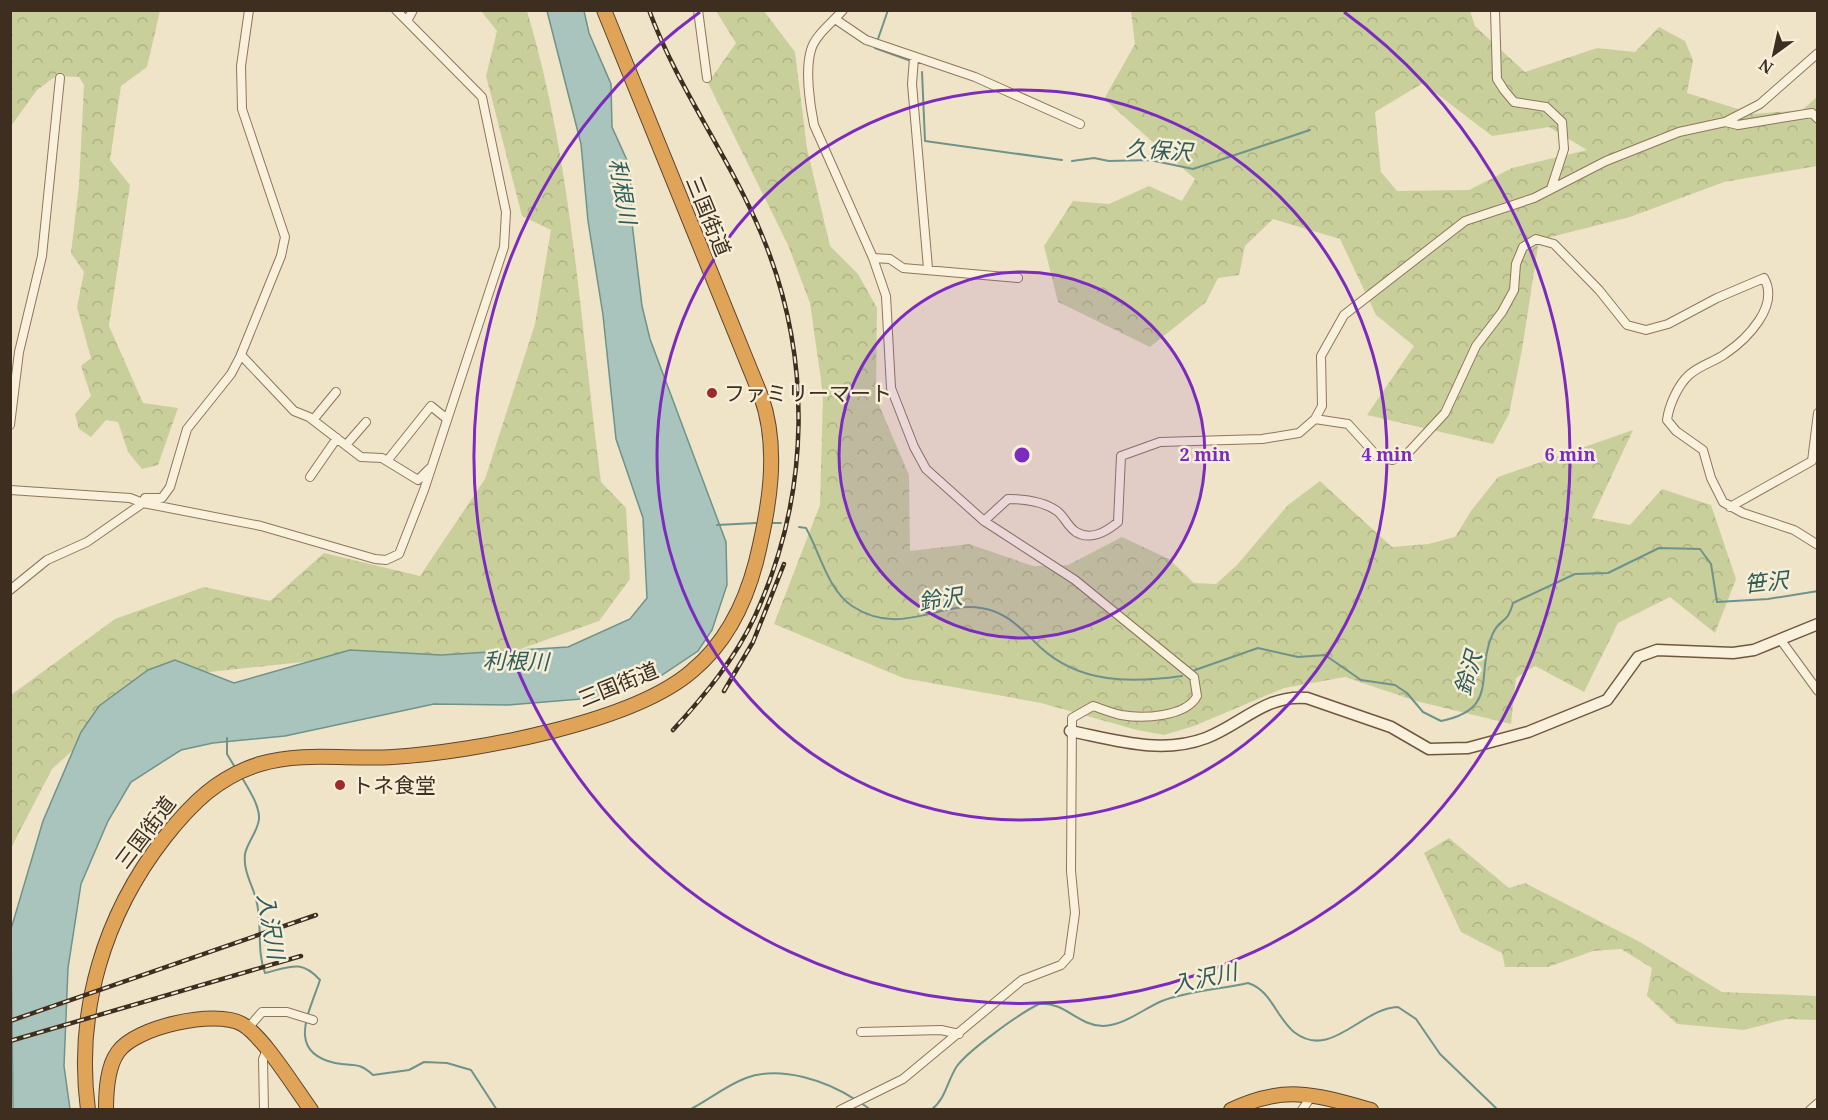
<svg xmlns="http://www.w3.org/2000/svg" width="1828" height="1120" font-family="'Noto Serif','Noto Sans JP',serif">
	<defs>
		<pattern id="forest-crowns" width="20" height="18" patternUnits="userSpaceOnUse" patternTransform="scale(1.5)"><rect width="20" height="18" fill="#c9cf9b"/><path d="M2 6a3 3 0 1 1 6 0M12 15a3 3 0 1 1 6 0" fill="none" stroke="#aeb285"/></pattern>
	</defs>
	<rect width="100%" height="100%" fill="#f0e4c8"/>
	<path fill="url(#forest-crowns)" fill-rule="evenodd" d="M 11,11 L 160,11 L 147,67 L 121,86 L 110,160 L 130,185 L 109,326 L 143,403 L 178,408 L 158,465 L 142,469 L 128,452 L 118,422 L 106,420 L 91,437 L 79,429 L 75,414 L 91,396 L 81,366 L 91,358 L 77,307 L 84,272 L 71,253 L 79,185 L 84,85 L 79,77 L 56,76 L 37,90 L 11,126 Z
		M 481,11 L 527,11 C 573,164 580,324 601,482 L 626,508 L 630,579 L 599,621 L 459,671 L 397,652 L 153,678 L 52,769 L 11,848 L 11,695 L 115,619 L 204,587 L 270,601 L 324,553 L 420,576 L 485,479 L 535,324 L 551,230 L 522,216 L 486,76 L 497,31 Z
		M 716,11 L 764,11 L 795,52 L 807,148 L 830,246 L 858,274 L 877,308 L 876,398 L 909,475 L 910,551 L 969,544 L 1033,566 L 1068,565 L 1122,537 L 1169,559 L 1194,583 L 1216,584 L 1237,565 L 1288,505 L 1320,481 L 1392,547 L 1428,544 L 1455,537 L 1471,511 L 1498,477 L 1633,430 L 1592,518 L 1630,525 L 1662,489 L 1711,505 L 1736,579 L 1715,633 L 1670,597 L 1618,623 L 1584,692 L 1535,666 L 1516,678 L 1511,724 L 1416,701 L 1345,677 L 1284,688 L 1194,726 L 1164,735 L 1137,730 L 1041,703 L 903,678 L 774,624 L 820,505 L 823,394 L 810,303 L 788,245 L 708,83 L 736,43 Z
		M 1131,11 L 1470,11 L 1475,26 L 1525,72 L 1597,48 L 1635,52 L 1659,27 L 1685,41 L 1693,60 L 1687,93 L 1754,114 L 1802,110 L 1817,97 L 1817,166 L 1724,182 L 1630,217 L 1539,240 L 1522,350 L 1509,414 L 1493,444 L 1367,415 L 1414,346 L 1376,315 L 1340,239 L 1273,219 L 1245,246 L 1239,275 L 1218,278 L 1206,302 L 1150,347 L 1058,302 L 1044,246 L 1073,201 L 1109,204 L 1149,186 L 1182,201 L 1195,179 L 1104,99 L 1135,44 ZM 1423,83 L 1492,136 L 1549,127 L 1587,150 L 1512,168 L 1469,190 L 1397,191 L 1381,172 L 1375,112 Z
		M 1449,838 L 1509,888 L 1525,883 L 1640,942 L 1722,992 L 1817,996 L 1817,1020 L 1786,1019 L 1744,1030 L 1677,1024 L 1647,996 L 1652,968 L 1621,949 L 1593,951 L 1548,967 L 1505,967 L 1502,953 L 1461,932 L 1424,853 Z"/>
	<path fill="#a9c4bc" stroke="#6f938a" stroke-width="1.5" d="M 547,11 L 584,11 L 589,33 L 611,84 L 612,127 L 630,167 L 632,223 L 642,306 L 650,339 L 726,542 L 727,585 L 712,630 L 698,651 L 659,677 L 605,697 L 508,705 L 434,704 L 285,736 L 213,743 L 181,750 L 131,782 L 108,821 L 81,884 L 68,968 L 64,1066 L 70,1109 L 13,1109 L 11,929 L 43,821 L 81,732 L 99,706 L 148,670 L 175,660 L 234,683 L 350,650 L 441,655 L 568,647 L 630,619 L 647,598 L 643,518 L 616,439 L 603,315 L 588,221 L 581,144 Z"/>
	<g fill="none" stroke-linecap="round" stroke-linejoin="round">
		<path stroke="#6f938a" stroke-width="2" d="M 878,39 L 888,10
			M 875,48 L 911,61
			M 922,72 L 925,141 L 1062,160
			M 1072,161 L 1094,158 L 1109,161 L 1150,160 L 1193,169 L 1310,130
			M 771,523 L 781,523
			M 717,525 L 756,523
			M 799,527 L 806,528 C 820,553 828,590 852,606 C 901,638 938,601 981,608 C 1008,612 1022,630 1040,647 C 1080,684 1131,683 1182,676
			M 1195,670 L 1258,648 L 1298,657 L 1325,655 L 1361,680 L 1395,685 L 1407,693 L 1423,712 L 1441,721 C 1501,709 1474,674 1493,633 C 1500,618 1507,625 1513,603 L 1575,574 L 1608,573 L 1659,548 L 1700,549 L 1711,564 L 1717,602 L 1768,599 L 1818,591
			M 227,738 L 227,754 L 236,769
			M 241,776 C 248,788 260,806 259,819 C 258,831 247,843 245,854 C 243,871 252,884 256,899 C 263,924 256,949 265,973 C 290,967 301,959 320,980 C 309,1013 286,1052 335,1063 C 354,1067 358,1061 373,1075 L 409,1070 L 424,1062 L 447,1063 L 471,1070 L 497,1110
			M 861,1103 L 871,1110
			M 689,1110 C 709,1100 725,1086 746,1078 C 781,1065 827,1081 856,1100
			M 931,1110 C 946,1099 947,1081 957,1066 C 969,1050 1020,1013 1039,1004 C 1065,1001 1078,1026 1103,1026 C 1125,1025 1143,1009 1162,1001 C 1187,991 1222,989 1248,983 C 1271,990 1276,1017 1294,1032 C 1331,1061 1361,1008 1398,1007 L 1416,1019 L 1440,1054 L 1498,1110"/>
		<g stroke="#8d765c" stroke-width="10">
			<path id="street" d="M 698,10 L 707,78
				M 1495,10 L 1497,79 L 1504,90 L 1514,102 L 1546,107 L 1562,122 L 1564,149 L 1551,189
				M 835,19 L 866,40 L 975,77 L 1080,124
				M 407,21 L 413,10
				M 914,58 L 912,84 L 928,268
				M 1725,122 L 1738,125 L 1812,113 L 1818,119
				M 873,258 L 890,259 L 903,268 L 1018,278
				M 241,355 L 294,411 L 309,417 L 361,457 L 382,458 L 418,480 L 429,469
				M 1315,419 L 1348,424 L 1377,456 L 1392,460 L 1407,454 L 1445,413 L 1476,346 L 1502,312 L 1514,290 L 1516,264 L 1523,247 L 1536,239 L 1554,244 L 1599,290 L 1627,325 L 1646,330 L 1668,324 L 1717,298 L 1764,278 C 1780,306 1747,339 1725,354 C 1714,362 1700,365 1689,375 C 1678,385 1669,405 1667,420 L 1676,431 L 1703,450 L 1711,478 L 1723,502 L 1743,513 L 1794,530 L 1818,545
				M 313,420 L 336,392
				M 10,425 L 19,352 L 42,256 L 60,78
				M 346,445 L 366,422
				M 387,461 L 431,406 L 447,419
				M 310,477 L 337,438
				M 10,490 L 130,498 L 143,503 L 145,498 L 162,498 L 170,487 L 187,429 L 231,374 L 240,357 L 281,256 L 285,237 L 242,109 L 241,66 L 249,10
				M 1730,507 L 1812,461 L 1818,413
				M 984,521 L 1008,499 C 1025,499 1043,501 1057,511 C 1064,516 1068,527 1076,532 C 1091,541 1106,532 1118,522 L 1121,456 L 1160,442 L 1262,439 L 1299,433 L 1315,419 L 1322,406 L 1321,356 L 1344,315 L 1465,221 L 1534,198 L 1606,161 L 1679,132 L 1725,122 L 1760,104 L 1818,53
				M 10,590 L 47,560 L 87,542 L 143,503 L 261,526 L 375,559 L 386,560 L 399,554 L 424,490 L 504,247 L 506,212 L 482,97 L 396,10
				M 1780,639 L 1818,691
				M 248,1028 L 262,1012 L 287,1012 L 313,1020
				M 861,1032 L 941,1030 L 959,1034
				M 264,1110 L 263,1059 L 267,1050
				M 840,1110 L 903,1079 L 1022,980 L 1061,965 L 1069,956 L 1075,913 L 1071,871 L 1072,718 L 1093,706 C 1102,709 1112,713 1121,715 C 1143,719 1186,717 1197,696 L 1194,677 L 1075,580 L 984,521 L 926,469 L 914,447 L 891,388 L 886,296 L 873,258 L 814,125 C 810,105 805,70 811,50 C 815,35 833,22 843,10
				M 1302,1110 L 1313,1094
				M 1810,1110 L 1818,1103"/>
		</g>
		<g stroke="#6f573f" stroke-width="13">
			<path id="secondary" d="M 1070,731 C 1115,740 1161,755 1206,738 C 1242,724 1266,694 1307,698 L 1391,727 L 1429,749 L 1468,748 L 1528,732 L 1607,700 L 1638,657 L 1657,650 L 1733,653 L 1754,650 L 1818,624"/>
		</g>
		<g stroke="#5b4430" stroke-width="16">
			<path id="highway" d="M 88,1110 C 75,1011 104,915 165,837 C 192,803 218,777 260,764 C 303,751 349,760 393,757 C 473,752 632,723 692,671 C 726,643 745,604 756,562 C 769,509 780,449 761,396 L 604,10
				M 106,1110 C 106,1091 107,1067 118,1052 C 135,1027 215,1009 242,1024 C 263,1036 295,1088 311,1110
				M 1231,1110 C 1285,1084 1317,1095 1371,1110"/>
		</g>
		<use href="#street" stroke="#faf1dc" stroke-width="8"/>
		<use href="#secondary" stroke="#faf1dc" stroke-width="10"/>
		<use href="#highway" stroke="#e0a458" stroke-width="14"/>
		<g stroke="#3d2e20" stroke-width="4.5">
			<path id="rail" d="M 649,10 C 678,89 729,156 761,233 C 813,356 811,494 755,616 C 735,659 705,695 673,730
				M 724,691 L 753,642 L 784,564
				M 10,1021 L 316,915
				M 10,1041 L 301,956"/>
		</g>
		<use href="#rail" stroke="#f7eed8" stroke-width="2" stroke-dasharray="7" stroke-linecap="butt"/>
	</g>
	<circle cx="1022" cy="455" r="183" fill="#7b2cbf" fill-opacity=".12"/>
	<g fill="none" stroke="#7b2cbf" stroke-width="3">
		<circle cx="1022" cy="455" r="183"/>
		<circle cx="1022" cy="455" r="365"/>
		<path d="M1344 12A548 548 0 1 1 700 12"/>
	</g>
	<g fill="#9e2a2b" stroke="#f7eed8" stroke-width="2">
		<circle cx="712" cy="393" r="6"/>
		<circle cx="340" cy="785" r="6"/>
	</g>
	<g text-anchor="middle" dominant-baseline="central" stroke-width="5" stroke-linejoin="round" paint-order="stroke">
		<g font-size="21" fill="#3d2e20" stroke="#f7eed8">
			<text transform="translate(709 216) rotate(68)">三国街道</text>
			<text transform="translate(618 684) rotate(-22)">三国街道</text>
			<text transform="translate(145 832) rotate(-53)">三国街道</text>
		</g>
		<g font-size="21" fill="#3d2e20" stroke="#f7eed8" text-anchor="start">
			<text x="724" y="393">ファミリーマート</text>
			<text x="352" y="785">トネ食堂</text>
		</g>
		<g font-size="22" font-style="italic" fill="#2f5d5a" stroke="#f7eed8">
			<text transform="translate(1159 149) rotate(4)">久保沢</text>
			<text transform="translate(624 191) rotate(80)">利根川</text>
			<text transform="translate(1766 581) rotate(-6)">笹沢</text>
			<text transform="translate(940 598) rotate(-9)">鈴沢</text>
			<text transform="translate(516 660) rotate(1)">利根川</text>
			<text transform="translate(1467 673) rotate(-74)">鈴沢</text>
			<text transform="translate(272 926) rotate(80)">入沢川</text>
			<text transform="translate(1204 977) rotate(-12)">入沢川</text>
		</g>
	</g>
	<circle cx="1022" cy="455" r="9" fill="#7b2cbf" stroke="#f7eed8" stroke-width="3"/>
	<g font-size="18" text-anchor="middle" font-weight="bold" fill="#7b2cbf" stroke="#f7eed8" stroke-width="5" stroke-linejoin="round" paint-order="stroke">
		<text x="1205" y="461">2 min</text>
		<text x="1387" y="461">4 min</text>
		<text x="1570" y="461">6 min</text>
	</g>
	<rect width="1828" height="1120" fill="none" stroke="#3d2e20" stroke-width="24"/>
	<g transform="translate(1774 54) rotate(213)" stroke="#f7eed8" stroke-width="4.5" paint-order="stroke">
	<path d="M0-4.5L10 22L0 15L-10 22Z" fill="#3d2e20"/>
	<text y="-9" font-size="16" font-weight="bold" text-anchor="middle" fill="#3d2e20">N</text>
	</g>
</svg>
